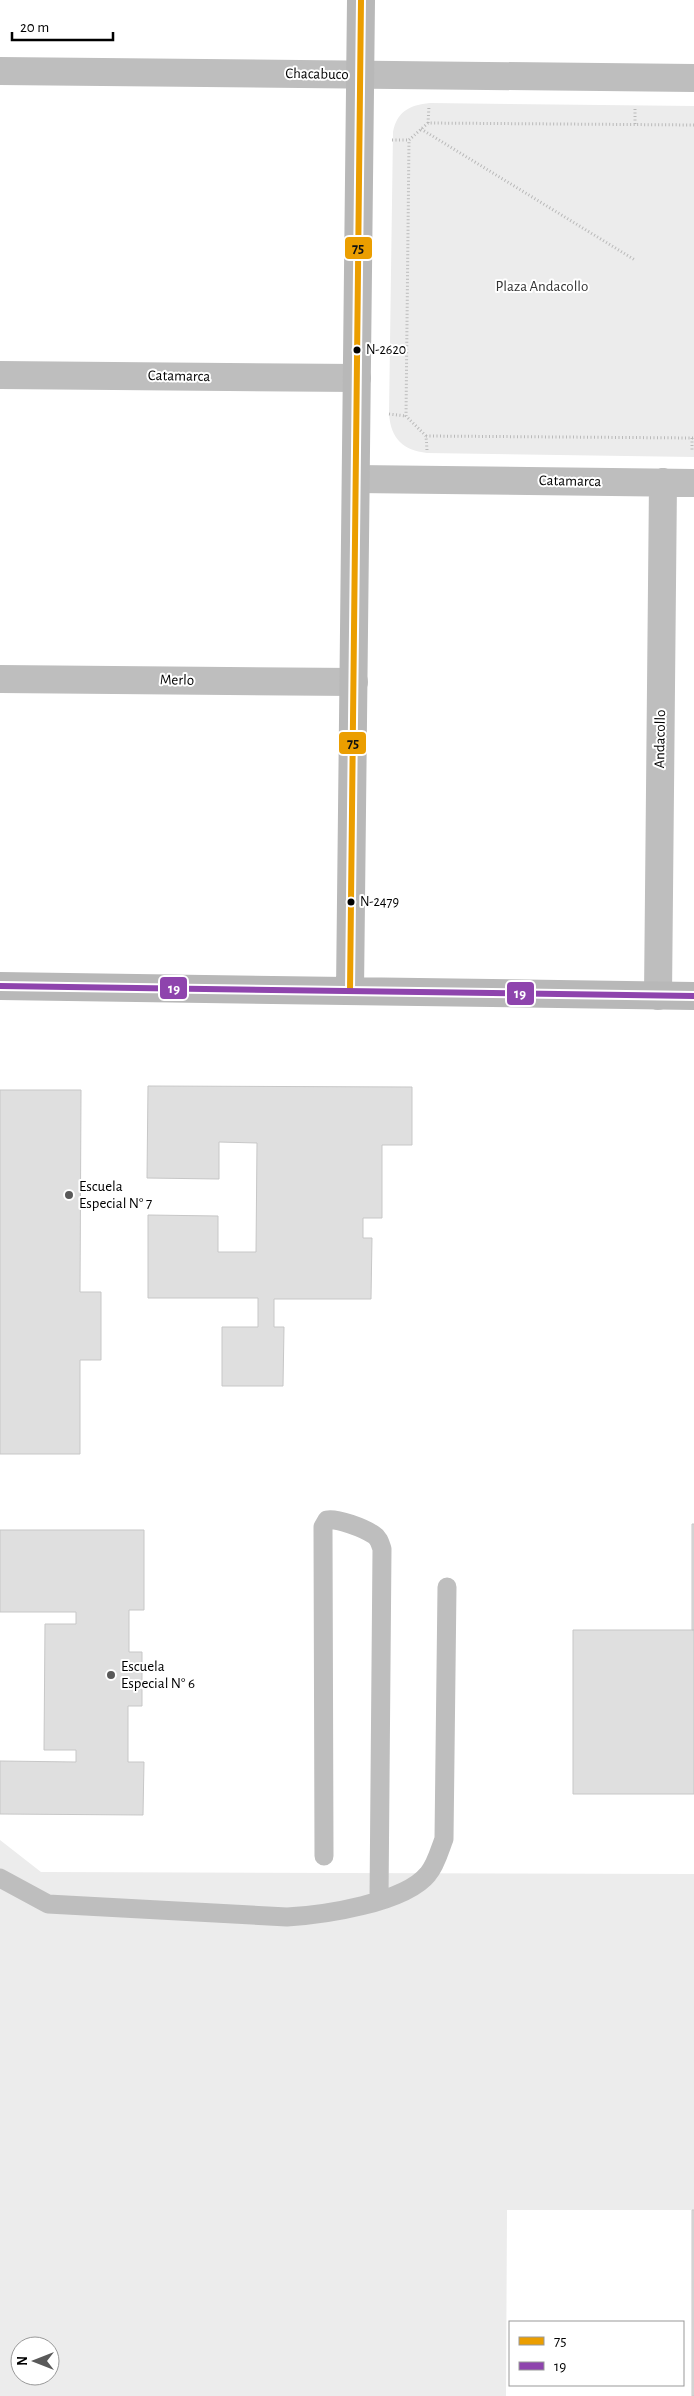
<svg xmlns="http://www.w3.org/2000/svg" width="694" height="2396" font-family="'Alegreya Sans',sans-serif">
	<rect width="100%" height="100%" fill="#fff"/>
	<path fill="#ececec" fill-rule="evenodd" d="M 430,103 L 694,106 L 694,457 L 427,453 C 403,450 391,439 389,414 L 393,132 C 397,112 409,105 430,103 Z
		M 0,1840 L 41,1872 L 694,1874 L 694,2210 L 507,2210 L 506,2396 L 0,2396 ZM 20,2346 L 50,2346 L 50,2376 L 20,2376 Z"/>
	<path fill="#dfdfdf" stroke="#c7c7c7" d="M 148,1086 L 412,1087 L 412,1145 L 382,1145 L 382,1218 L 363,1218 L 363,1238 L 372,1238 L 371,1299 L 274,1299 L 274,1327 L 284,1327 L 283,1386 L 222,1386 L 222,1327 L 258,1327 L 258,1298 L 148,1298 L 148,1215 L 218,1216 L 218,1252 L 256,1252 L 257,1143 L 219,1142 L 219,1179 L 147,1178 Z
		M 0,1090 L 81,1090 L 80,1292 L 101,1292 L 101,1360 L 80,1360 L 80,1454 L 0,1454 Z
		M 692,1524 L 694,1524 L 694,1630 L 692,1630 Z
		M 0,1530 L 144,1530 L 144,1610 L 129,1610 L 129,1652 L 142,1652 L 142,1706 L 128,1706 L 128,1762 L 144,1762 L 143,1815 L 0,1814 L 0,1761 L 76,1762 L 76,1750 L 44,1750 L 45,1624 L 76,1624 L 76,1612 L 0,1612 Z
		M 573,1630 L 694,1630 L 694,1794 L 573,1794 Z
		M 692,2210 L 694,2210 L 694,2396 L 692,2396 Z"/>
	<g fill="none" stroke-linecap="round" stroke-linejoin="round">
		<path stroke="#b9b9b9" stroke-width="3" stroke-dasharray="1 2.5" stroke-linecap="butt" d="M 428,123 L 429,106
			M 635,124 L 635,107
			M 421,129 L 635,260
			M 392,140 L 409,140
			M 389,414 L 406,416
			M 426,436 L 694,438
			M 692,438 L 692,451
			M 427,450 L 426,436 L 406,416 L 409,140 L 428,123 L 694,125"/>
		<path stroke="#bebebe" stroke-width="19" d="M 324,1856 L 323,1527 L 327,1520 C 337,1518 364,1528 374,1535 C 379,1538 380,1543 382,1549 L 379,1900
			M 0,1878 L 48,1904 L 287,1917 C 323,1915 405,1903 428,1874 C 436,1865 440,1849 444,1839 L 447,1587"/>
		<path stroke="#bebebe" stroke-width="28" d="M 0,71 L 694,78
			M 0,375 L 357,378
			M 356,479 L 694,483
			M 0,679 L 354,682
			M 658,996 L 663,482"/>
		<path stroke="#b8b8b8" stroke-width="28" d="M 0,986 L 694,996
			M 350,991 L 361,0"/>
		<g stroke="#fff" stroke-width="10">
			<path id="bus-1" d="M 350,991 L 361,0"/>
		</g>
		<g stroke="#fff" stroke-width="10">
			<path id="bus-2" d="M 0,986 L 694,996"/>
		</g>
		<use href="#bus-1" stroke="#eb9e00" stroke-width="6"/>
		<use href="#bus-2" stroke="#8e44ad" stroke-width="6"/>
	</g>
	<g fill="#000" stroke="#fff" stroke-width="2">
		<circle cx="357" cy="350" r="4.5"/>
		<circle cx="351" cy="902" r="4.5"/>
	</g>
	<g fill="#595959" stroke="#fff" stroke-width="2">
		<circle cx="69" cy="1195" r="5"/>
		<circle cx="111" cy="1675" r="5"/>
	</g>
	<g text-anchor="middle" dominant-baseline="central" stroke-width="4" stroke-linejoin="round" paint-order="stroke">
		<g font-size="14" fill="#000" stroke="#fff" text-anchor="start">
			<text x="366" y="350">N-2620</text>
			<text x="360" y="902">N-2479</text>
		</g>
		<g font-size="15" fill="#000" stroke="#fff">
			<text transform="translate(317 74) rotate(1)">Chacabuco</text>
			<text transform="translate(179 376) rotate(1)">Catamarca</text>
			<text transform="translate(570 481) rotate(1)">Catamarca</text>
			<text transform="translate(177 680) rotate(1)">Merlo</text>
			<text transform="translate(660 739) rotate(-89)">Andacollo</text>
		</g>
		<g font-size="15" fill="#333" stroke="#fff">
			<text x="542" y="286">Plaza Andacollo</text>
		</g>
		<g font-size="15" fill="#000" stroke="#fff" text-anchor="start">
			<text x="79" y="1186">Escuela<tspan x="79" dy="17">Especial N° 7</tspan></text>
			<text x="121" y="1666">Escuela<tspan x="121" dy="17">Especial N° 6</tspan></text>
		</g>
	</g>
	<g stroke="#fff" stroke-width="2">
		<rect x="344" y="236" width="29" height="24" rx="5" fill="#eb9e00"/>
		<rect x="338" y="731" width="29" height="24" rx="5" fill="#eb9e00"/>
		<rect x="159" y="976" width="29" height="24" rx="5" fill="#8e44ad"/>
		<rect x="506" y="981" width="29" height="25" rx="5" fill="#8e44ad"/>
	</g>
	<g font-size="14" text-anchor="middle" font-weight="bold" fill="#fff">
		<text x="174" y="993">19</text>
		<text x="520" y="998">19</text>
	</g>
	<g font-size="14" text-anchor="middle" font-weight="bold" fill="#111">
		<text x="358" y="253">75</text>
		<text x="353" y="748">75</text>
	</g>
	<rect x="509" y="2321" width="175" height="65" fill="#ffffff" stroke="#999999"/>
	<rect x="519" y="2337" width="25" height="8" fill="#eb9e00" stroke="#999999"/>
	<text x="554" y="2346" font-size="15" fill="#000000">75</text>
	<rect x="519" y="2362" width="25" height="8" fill="#8e44ad" stroke="#999999"/>
	<text x="554" y="2371" font-size="15" fill="#000000">19</text>
	<g transform="translate(35 2361) rotate(270)"><circle r="24" fill="#ffffff" stroke="#999999"/>
	<path d="M0-4L9 19L0 12L-9 19Z" fill="#595959"/>
	<text y="-8" font-size="14" font-weight="bold" text-anchor="middle" fill="#000000">N</text>
	</g>
	<path d="M12 32v8h101v-8" fill="none" stroke="#000000" stroke-width="2.5"/>
	<text x="20" y="32" font-size="15" fill="#000000" stroke="#ffffff" stroke-width="4" paint-order="stroke">20 m</text>
</svg>
